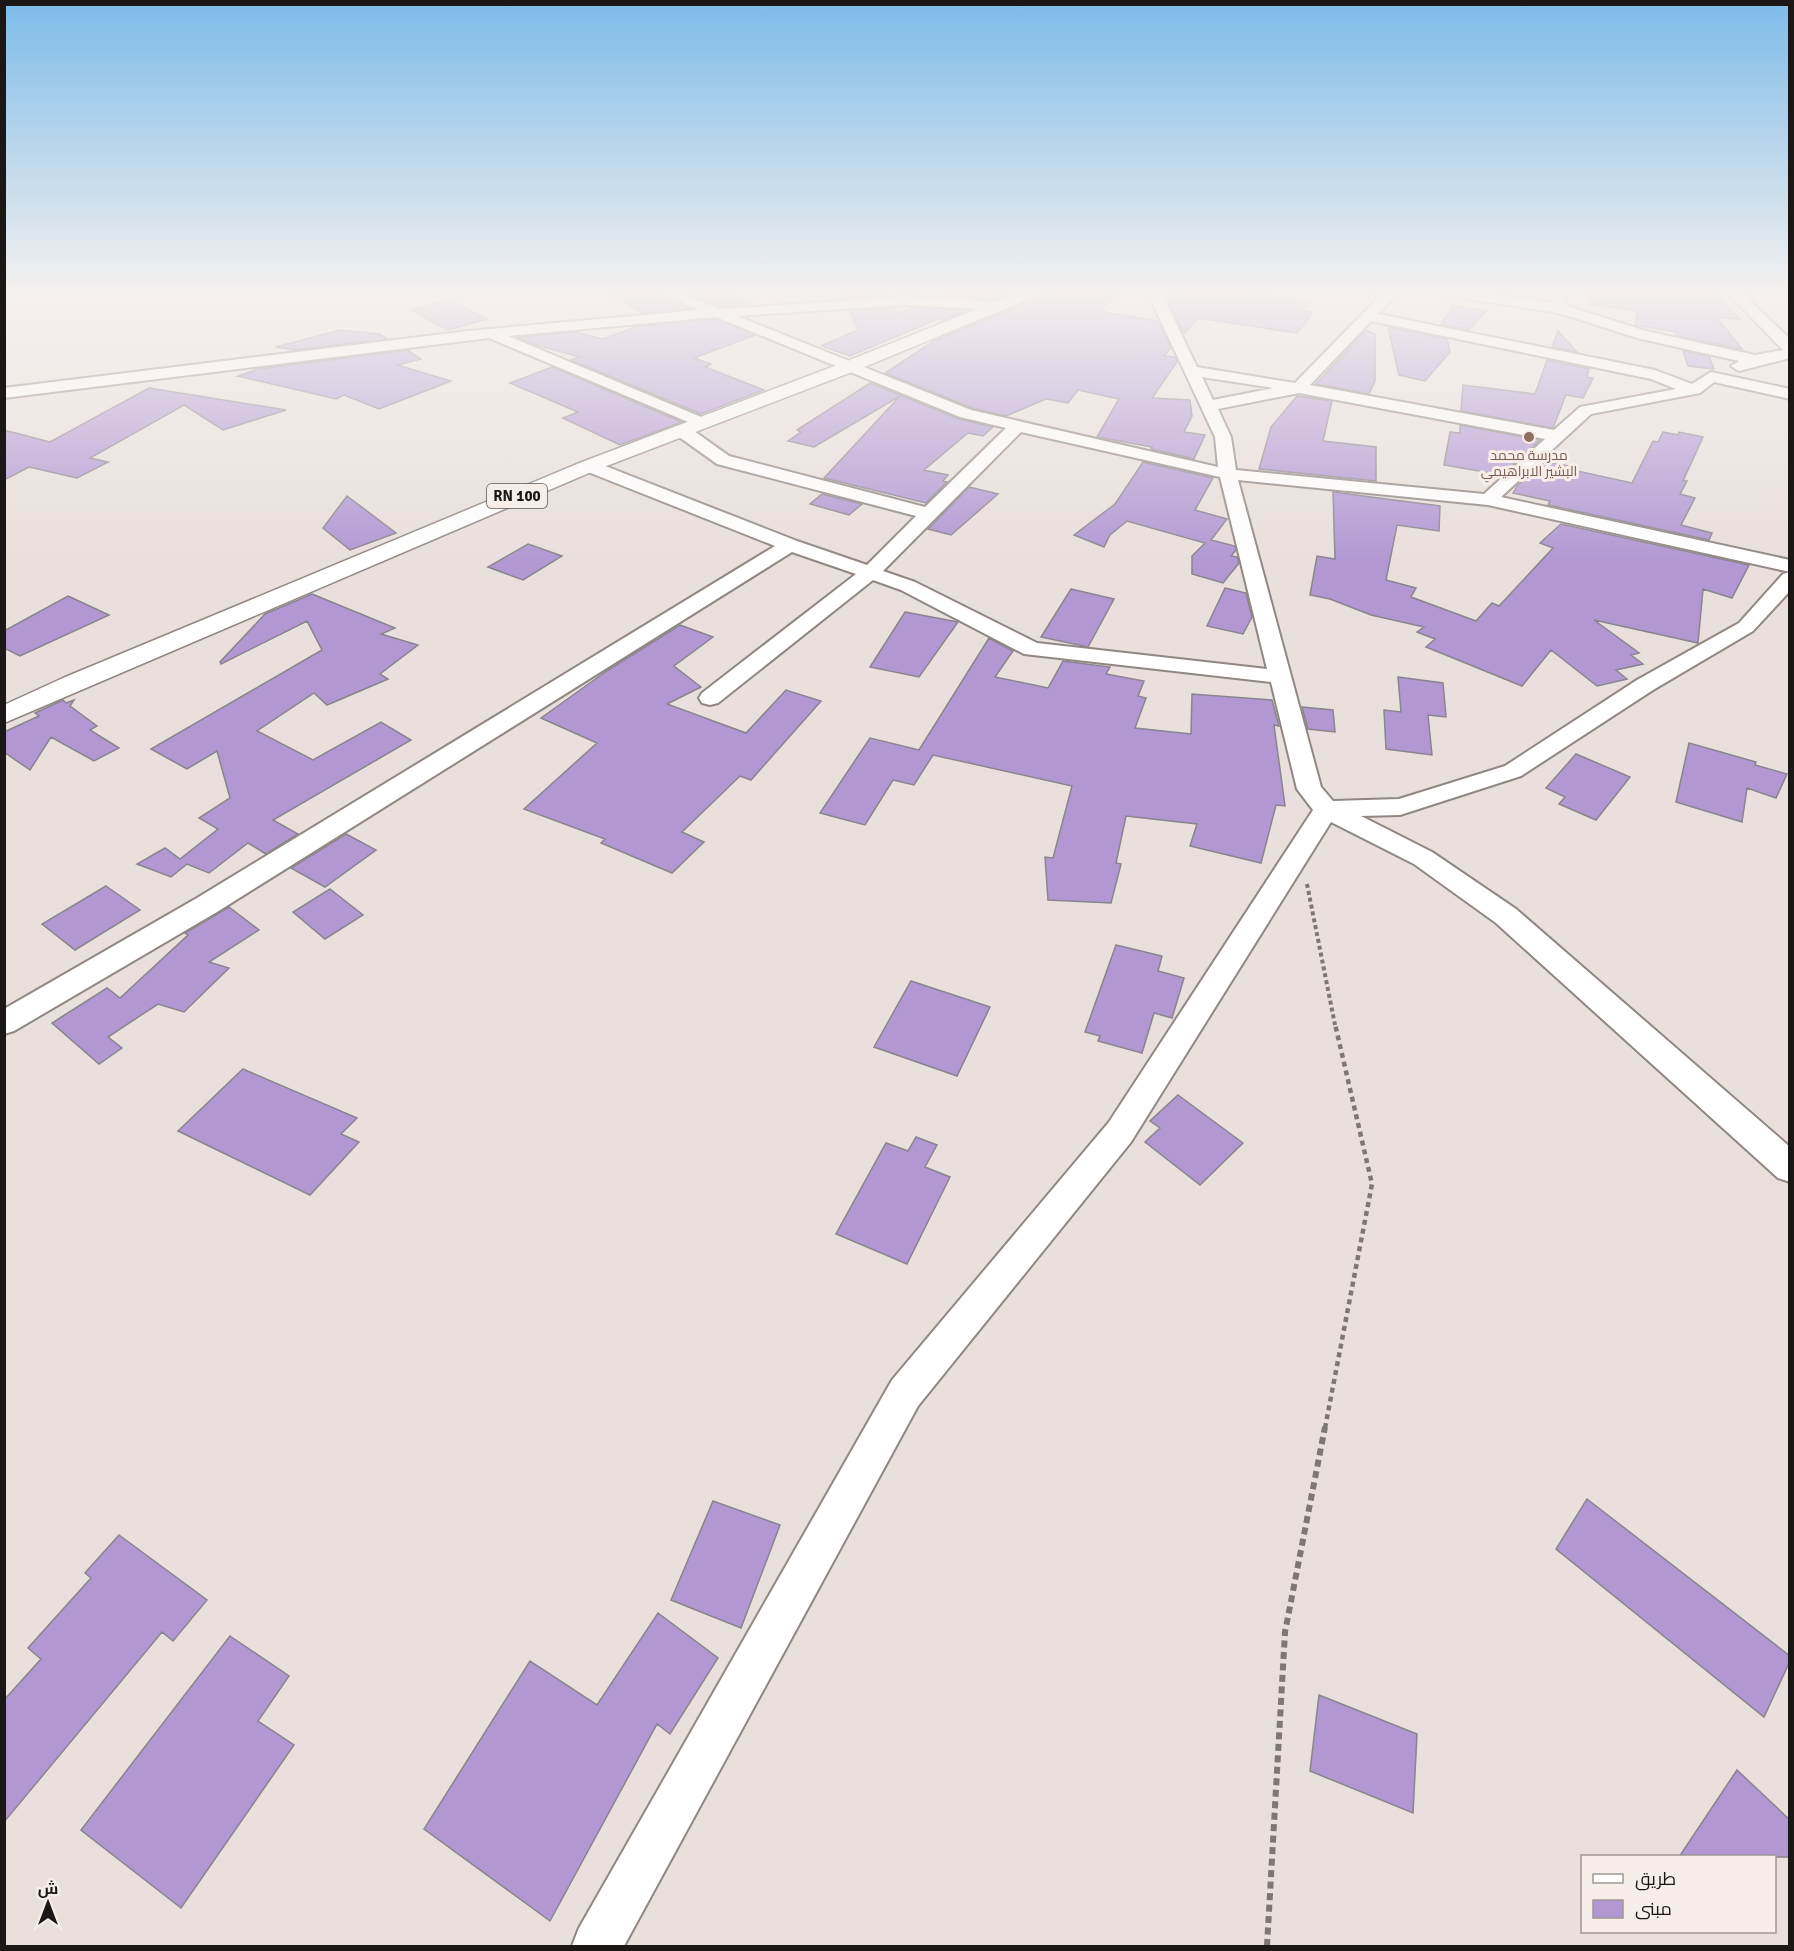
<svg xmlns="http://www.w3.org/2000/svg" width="1794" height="1951" font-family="Signika,Cairo,sans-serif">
	<rect width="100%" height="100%" fill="#e9dfdc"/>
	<path fill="#b297d3" stroke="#88858d" stroke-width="1.5" d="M 604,291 L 655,291 L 690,309 L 642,313 Z
		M 680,291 L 716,291 L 752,302 L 748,305 L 720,307 Z
		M 841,291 L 884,291 L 887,296 L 844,299 Z
		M 959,291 L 1017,291 L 993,300 L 944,296 Z
		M 1045,291 L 1120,291 L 1099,311 L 1158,321 L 1171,348 L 1164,356 L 1175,357 L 1177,362 L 1152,398 L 1190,400 L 1192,416 L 1184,432 L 1205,435 L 1194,459 L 1151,449 L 1152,447 L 1097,437 L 1119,399 L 1078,390 L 1068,403 L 1046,399 L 1006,416 L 972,408 L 885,373 L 934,341 L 1042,296 Z
		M 1173,291 L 1228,291 L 1311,302 L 1302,310 L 1313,312 L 1297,333 L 1198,318 L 1184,334 L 1169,303 Z
		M 1590,291 L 1712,291 L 1740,319 L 1717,318 L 1742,349 L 1677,336 L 1676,332 L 1635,325 L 1637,311 L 1589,304 Z
		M 449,300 L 487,319 L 448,330 L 411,310 Z
		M 1453,306 L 1486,311 L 1469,330 L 1441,324 Z
		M 893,308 L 896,314 L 913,308 L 967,310 L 942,321 L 940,318 L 850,356 L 821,346 L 858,330 L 850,311 Z
		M 716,319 L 755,335 L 694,358 L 711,364 L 705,367 L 764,390 L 701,414 L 571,360 L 580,357 L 536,345 L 517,337 L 575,332 L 603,339 L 638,326 Z
		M 1388,327 L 1447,339 L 1450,352 L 1425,381 L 1399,375 Z
		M 340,330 L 379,334 L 387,339 L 293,350 L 276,347 Z
		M 1366,330 L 1375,334 L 1375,381 L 1369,394 L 1316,384 Z
		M 1558,331 L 1577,352 L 1552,347 Z
		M 407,350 L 421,359 L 397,365 L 451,381 L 379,409 L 344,395 L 336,399 L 238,376 L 258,369 Z
		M 1683,351 L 1709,356 L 1714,369 L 1688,366 Z
		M 1547,360 L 1589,369 L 1587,377 L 1593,378 L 1583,398 L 1566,395 L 1553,428 L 1461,411 L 1463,385 L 1535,394 Z
		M 552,367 L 682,422 L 620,445 L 563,418 L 578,412 L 510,383 Z
		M 870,383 L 959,419 L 993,427 L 983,436 L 968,433 L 924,470 L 948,475 L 943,481 L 947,482 L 926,503 L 824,478 L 900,396 L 814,447 L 788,441 L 801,432 L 797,430 Z
		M 149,388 L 286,410 L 223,430 L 184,405 L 90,458 L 108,462 L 77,478 L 29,467 L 4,480 L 4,430 L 50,442 Z
		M 1297,396 L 1332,401 L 1323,441 L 1376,447 L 1376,481 L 1259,469 L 1271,427 Z
		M 1460,425 L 1540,440 L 1502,475 L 1444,465 L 1450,432 L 1460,433 Z
		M 1663,432 L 1678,435 L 1679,432 L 1703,437 L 1683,481 L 1687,481 L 1680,494 L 1695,498 L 1681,525 L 1712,533 L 1709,540 L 1548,505 L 1550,501 L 1513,493 L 1517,486 L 1544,461 L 1569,466 L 1568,469 L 1632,483 L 1653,441 L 1658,442 Z
		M 1143,462 L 1213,478 L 1195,510 L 1227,519 L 1211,540 L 1235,546 L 1236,550 L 1231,556 L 1237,557 L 1239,563 L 1223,583 L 1192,574 L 1192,556 L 1205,543 L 1127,521 L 1110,535 L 1104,547 L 1074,535 L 1115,504 Z
		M 969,487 L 998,494 L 951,535 L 928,529 Z
		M 1333,492 L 1440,506 L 1439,531 L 1397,525 L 1386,580 L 1416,588 L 1411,597 L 1476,621 L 1492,603 L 1499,606 L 1553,548 L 1540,543 L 1561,524 L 1749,565 L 1732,598 L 1703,589 L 1698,643 L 1594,620 L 1639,653 L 1631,655 L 1643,664 L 1616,670 L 1627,679 L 1597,686 L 1551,650 L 1522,686 L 1426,647 L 1435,639 L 1417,632 L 1424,627 L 1371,615 L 1330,599 L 1310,595 L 1317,556 L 1335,559 Z
		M 822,494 L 862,504 L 849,515 L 810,504 Z
		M 347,496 L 396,533 L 350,550 L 323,528 Z
		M 528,544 L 562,556 L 523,580 L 488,567 Z
		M 1225,588 L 1246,593 L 1252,617 L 1243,634 L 1207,626 Z
		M 1071,589 L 1114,599 L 1088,647 L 1041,637 Z
		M 312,594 L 395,628 L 381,634 L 418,645 L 380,674 L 388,679 L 327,705 L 314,693 L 257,731 L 313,760 L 381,722 L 411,740 L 273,820 L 298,834 L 266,854 L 248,843 L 209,873 L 187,864 L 171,877 L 137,864 L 165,848 L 180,859 L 218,829 L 199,818 L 230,798 L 217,751 L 187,769 L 151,749 L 322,650 L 307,621 L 221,664 L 220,662 L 265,614 Z
		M 68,596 L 109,615 L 20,656 L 4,648 L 4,631 Z
		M 905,612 L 958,622 L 919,677 L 870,667 Z
		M 680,625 L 713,637 L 674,666 L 701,687 L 667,704 L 746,733 L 786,690 L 821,701 L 751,780 L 740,776 L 682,832 L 704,842 L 672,873 L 601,843 L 605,839 L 524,809 L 597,743 L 541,718 L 608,670 Z
		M 989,638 L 1013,651 L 995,677 L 1048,688 L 1063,661 L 1110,667 L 1106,674 L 1144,681 L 1138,696 L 1146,698 L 1135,728 L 1191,734 L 1192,694 L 1272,700 L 1279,726 L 1274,725 L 1285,806 L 1276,805 L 1261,863 L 1190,846 L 1197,824 L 1126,816 L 1116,863 L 1121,864 L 1111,903 L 1048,900 L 1045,857 L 1053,858 L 1072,786 L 933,755 L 914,785 L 893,780 L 865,825 L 820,813 L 870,738 L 919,750 Z
		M 1398,677 L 1443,683 L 1446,717 L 1428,715 L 1432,755 L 1386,749 L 1384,710 L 1401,712 Z
		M 63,700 L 66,703 L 74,700 L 70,706 L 97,726 L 90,730 L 119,748 L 94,761 L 51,737 L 30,770 L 4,752 L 4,732 L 39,716 L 35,713 Z
		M 1302,707 L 1333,710 L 1335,732 L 1308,729 Z
		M 1689,743 L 1756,762 L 1755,765 L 1787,774 L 1776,798 L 1747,788 L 1742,822 L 1676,802 Z
		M 1576,754 L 1630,777 L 1596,820 L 1559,804 L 1565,797 L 1546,788 Z
		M 346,834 L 376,850 L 325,887 L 291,868 Z
		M 106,886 L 140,910 L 75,950 L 42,924 Z
		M 330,889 L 363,915 L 325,939 L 293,912 Z
		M 229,907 L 259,930 L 209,962 L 229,968 L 184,1012 L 158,1004 L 108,1037 L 122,1048 L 99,1064 L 52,1023 L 107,988 L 120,998 L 188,935 L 185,933 Z
		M 1116,945 L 1162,956 L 1158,971 L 1184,978 L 1172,1018 L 1154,1013 L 1142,1053 L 1098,1041 L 1100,1036 L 1085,1032 Z
		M 911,981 L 990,1007 L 957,1076 L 874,1047 Z
		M 243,1069 L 357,1118 L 341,1134 L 359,1142 L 310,1195 L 178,1131 Z
		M 1178,1095 L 1243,1143 L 1200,1185 L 1145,1142 L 1160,1128 L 1150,1121 Z
		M 916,1137 L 937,1145 L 925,1167 L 950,1177 L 907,1264 L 836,1234 L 886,1143 L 908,1151 Z
		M 1587,1499 L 1790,1656 L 1790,1661 L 1764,1717 L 1556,1549 Z
		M 713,1501 L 780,1525 L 741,1628 L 671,1600 Z
		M 119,1535 L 207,1600 L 173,1641 L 162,1632 L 4,1822 L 4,1700 L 41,1659 L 28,1648 L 91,1578 L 85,1573 Z
		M 658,1613 L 718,1658 L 670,1734 L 657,1724 L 550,1921 L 424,1829 L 530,1661 L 597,1705 Z
		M 230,1636 L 289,1676 L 258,1721 L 294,1745 L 181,1908 L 81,1830 Z
		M 1319,1695 L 1417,1734 L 1413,1813 L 1310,1771 Z
		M 1737,1770 L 1790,1820 L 1790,1857 L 1679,1857 Z"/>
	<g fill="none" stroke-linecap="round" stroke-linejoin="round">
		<g stroke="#908783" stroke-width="4">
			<path id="minor" d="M 657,291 L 675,291 L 720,309 L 904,297 L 967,299 L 1002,304 L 1004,307 L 1002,310 L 904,305 L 737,316 L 971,410 L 1218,467 L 1215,437 L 1150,298 L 1149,291 L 1163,291 L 1164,298 L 1197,367 L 1295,383 L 1380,296 L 1372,294 L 1370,291 L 1395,291 L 1395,296 L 1378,314 L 1655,370 L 1692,384 L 1711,372 L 1790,389 L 1790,399 L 1714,382 L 1700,393 L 1591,414 L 1501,497 L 1790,560 L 1790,572 L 1488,505 L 1238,480 L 1321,787 L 1333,801 L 1399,799 L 1505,766 L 1637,680 L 1739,623 L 1783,574 L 1790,572 L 1790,591 L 1753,631 L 1653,690 L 1521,776 L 1400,815 L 1361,816 L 1432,852 L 1516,909 L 1790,1147 L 1790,1182 L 1778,1178 L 1496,923 L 1414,864 L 1331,822 L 1131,1142 L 918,1406 L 624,1946 L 572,1946 L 579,1928 L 892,1380 L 1109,1122 L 1313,810 L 1297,789 L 1271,682 L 1024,654 L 901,590 L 873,580 L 718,703 L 710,705 L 702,703 L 699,698 L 702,693 L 856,574 L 792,552 L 217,912 L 14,1031 L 4,1034 L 4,1009 L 197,898 L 775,546 L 583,470 L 580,466 L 583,462 L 595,462 L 797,541 L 867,565 L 916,516 L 717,464 L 675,434 L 673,430 L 675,426 L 687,426 L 729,456 L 925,507 L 1006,428 L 960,417 L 716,317 L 508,336 L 706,419 L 708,422 L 706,425 L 700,427 L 489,338 L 4,398 L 4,388 L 468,331 L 699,310 ZM 1371,321 L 1651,379 L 1676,389 L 1580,407 L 1554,430 L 1310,385 ZM 1202,377 L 1273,388 L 1213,400 ZM 1299,393 L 1545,439 L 1484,494 L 1236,470 L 1231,437 L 1218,409 ZM 1021,432 L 1220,477 L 1267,669 L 1037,643 L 915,582 L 883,571 Z
				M 1434,291 L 1466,291 L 1552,303 L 1548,294 L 1550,291 L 1566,291 L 1562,295 L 1567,306 L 1646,331 L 1755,355 L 1783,350 L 1726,291 L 1740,291 L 1790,339 L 1790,358 L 1739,371 L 1731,366 L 1739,361 L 1637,338 L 1559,313 L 1441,295 Z"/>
		</g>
		<g stroke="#908783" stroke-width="3">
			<path id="major" d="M 1022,291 L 1043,291 L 1041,294 L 857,370 L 596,470 L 4,723 L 4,705 L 63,678 L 582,462 L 845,362 Z"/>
		</g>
		<path stroke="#7d7775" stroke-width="4" stroke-dasharray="4 3" stroke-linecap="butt" d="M 1307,884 L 1335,1025"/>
		<path stroke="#7d7775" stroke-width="4.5" stroke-dasharray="5 4" stroke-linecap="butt" d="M 1325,1428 L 1372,1184 L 1335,1024"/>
		<path stroke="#7d7775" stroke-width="6" stroke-dasharray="7 4.5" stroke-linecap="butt" d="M 1267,1946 L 1285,1632 L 1325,1427"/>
		<use href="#minor" fill="#fff" fill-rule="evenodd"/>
		<use href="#major" fill="#fff" fill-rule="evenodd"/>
	</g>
	<linearGradient id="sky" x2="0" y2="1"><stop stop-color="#7dbbe9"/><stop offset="0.52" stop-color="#f5f1ef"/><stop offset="1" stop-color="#f5f1ef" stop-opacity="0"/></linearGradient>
	<rect width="1794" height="564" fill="url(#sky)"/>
	<circle fill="#8d6e63" stroke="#f7ede9" stroke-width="2" cx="1529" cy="437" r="6"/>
	<g text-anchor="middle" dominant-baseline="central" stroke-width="6" stroke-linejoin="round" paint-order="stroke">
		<g font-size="14" fill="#785e54" stroke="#f7ede9">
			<text x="1529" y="455">مدرسة محمد<tspan x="1529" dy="16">البشير الابراهيمي</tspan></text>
		</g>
		<rect fill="#f7ede9" stroke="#5c5755" stroke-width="1.5" x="487" y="484" width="60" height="24" rx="4.5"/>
		<g font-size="15" font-weight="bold" fill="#1a1716">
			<text x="517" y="496">RN 100</text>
		</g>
	</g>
	<rect width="1794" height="1951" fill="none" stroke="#1a1716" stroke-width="12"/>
	<rect x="1581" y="1855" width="195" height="78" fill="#f7ede9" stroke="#9f9795" stroke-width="1.5"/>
	<rect x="1593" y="1874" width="30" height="9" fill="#ffffff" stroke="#9f9795" stroke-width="1.5"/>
	<text x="1635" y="1885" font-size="18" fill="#1a1716">طريق</text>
	<rect x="1593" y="1900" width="30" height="18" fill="#b297d3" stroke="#9f9795" stroke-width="1.5"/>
	<text x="1635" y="1915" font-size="18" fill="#1a1716">مبنى</text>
	<g transform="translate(48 1903)" stroke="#f7ede9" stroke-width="4.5" paint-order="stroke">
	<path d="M0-4.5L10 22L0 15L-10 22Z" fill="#1a1716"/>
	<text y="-9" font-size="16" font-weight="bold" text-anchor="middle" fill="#1a1716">ش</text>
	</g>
</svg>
